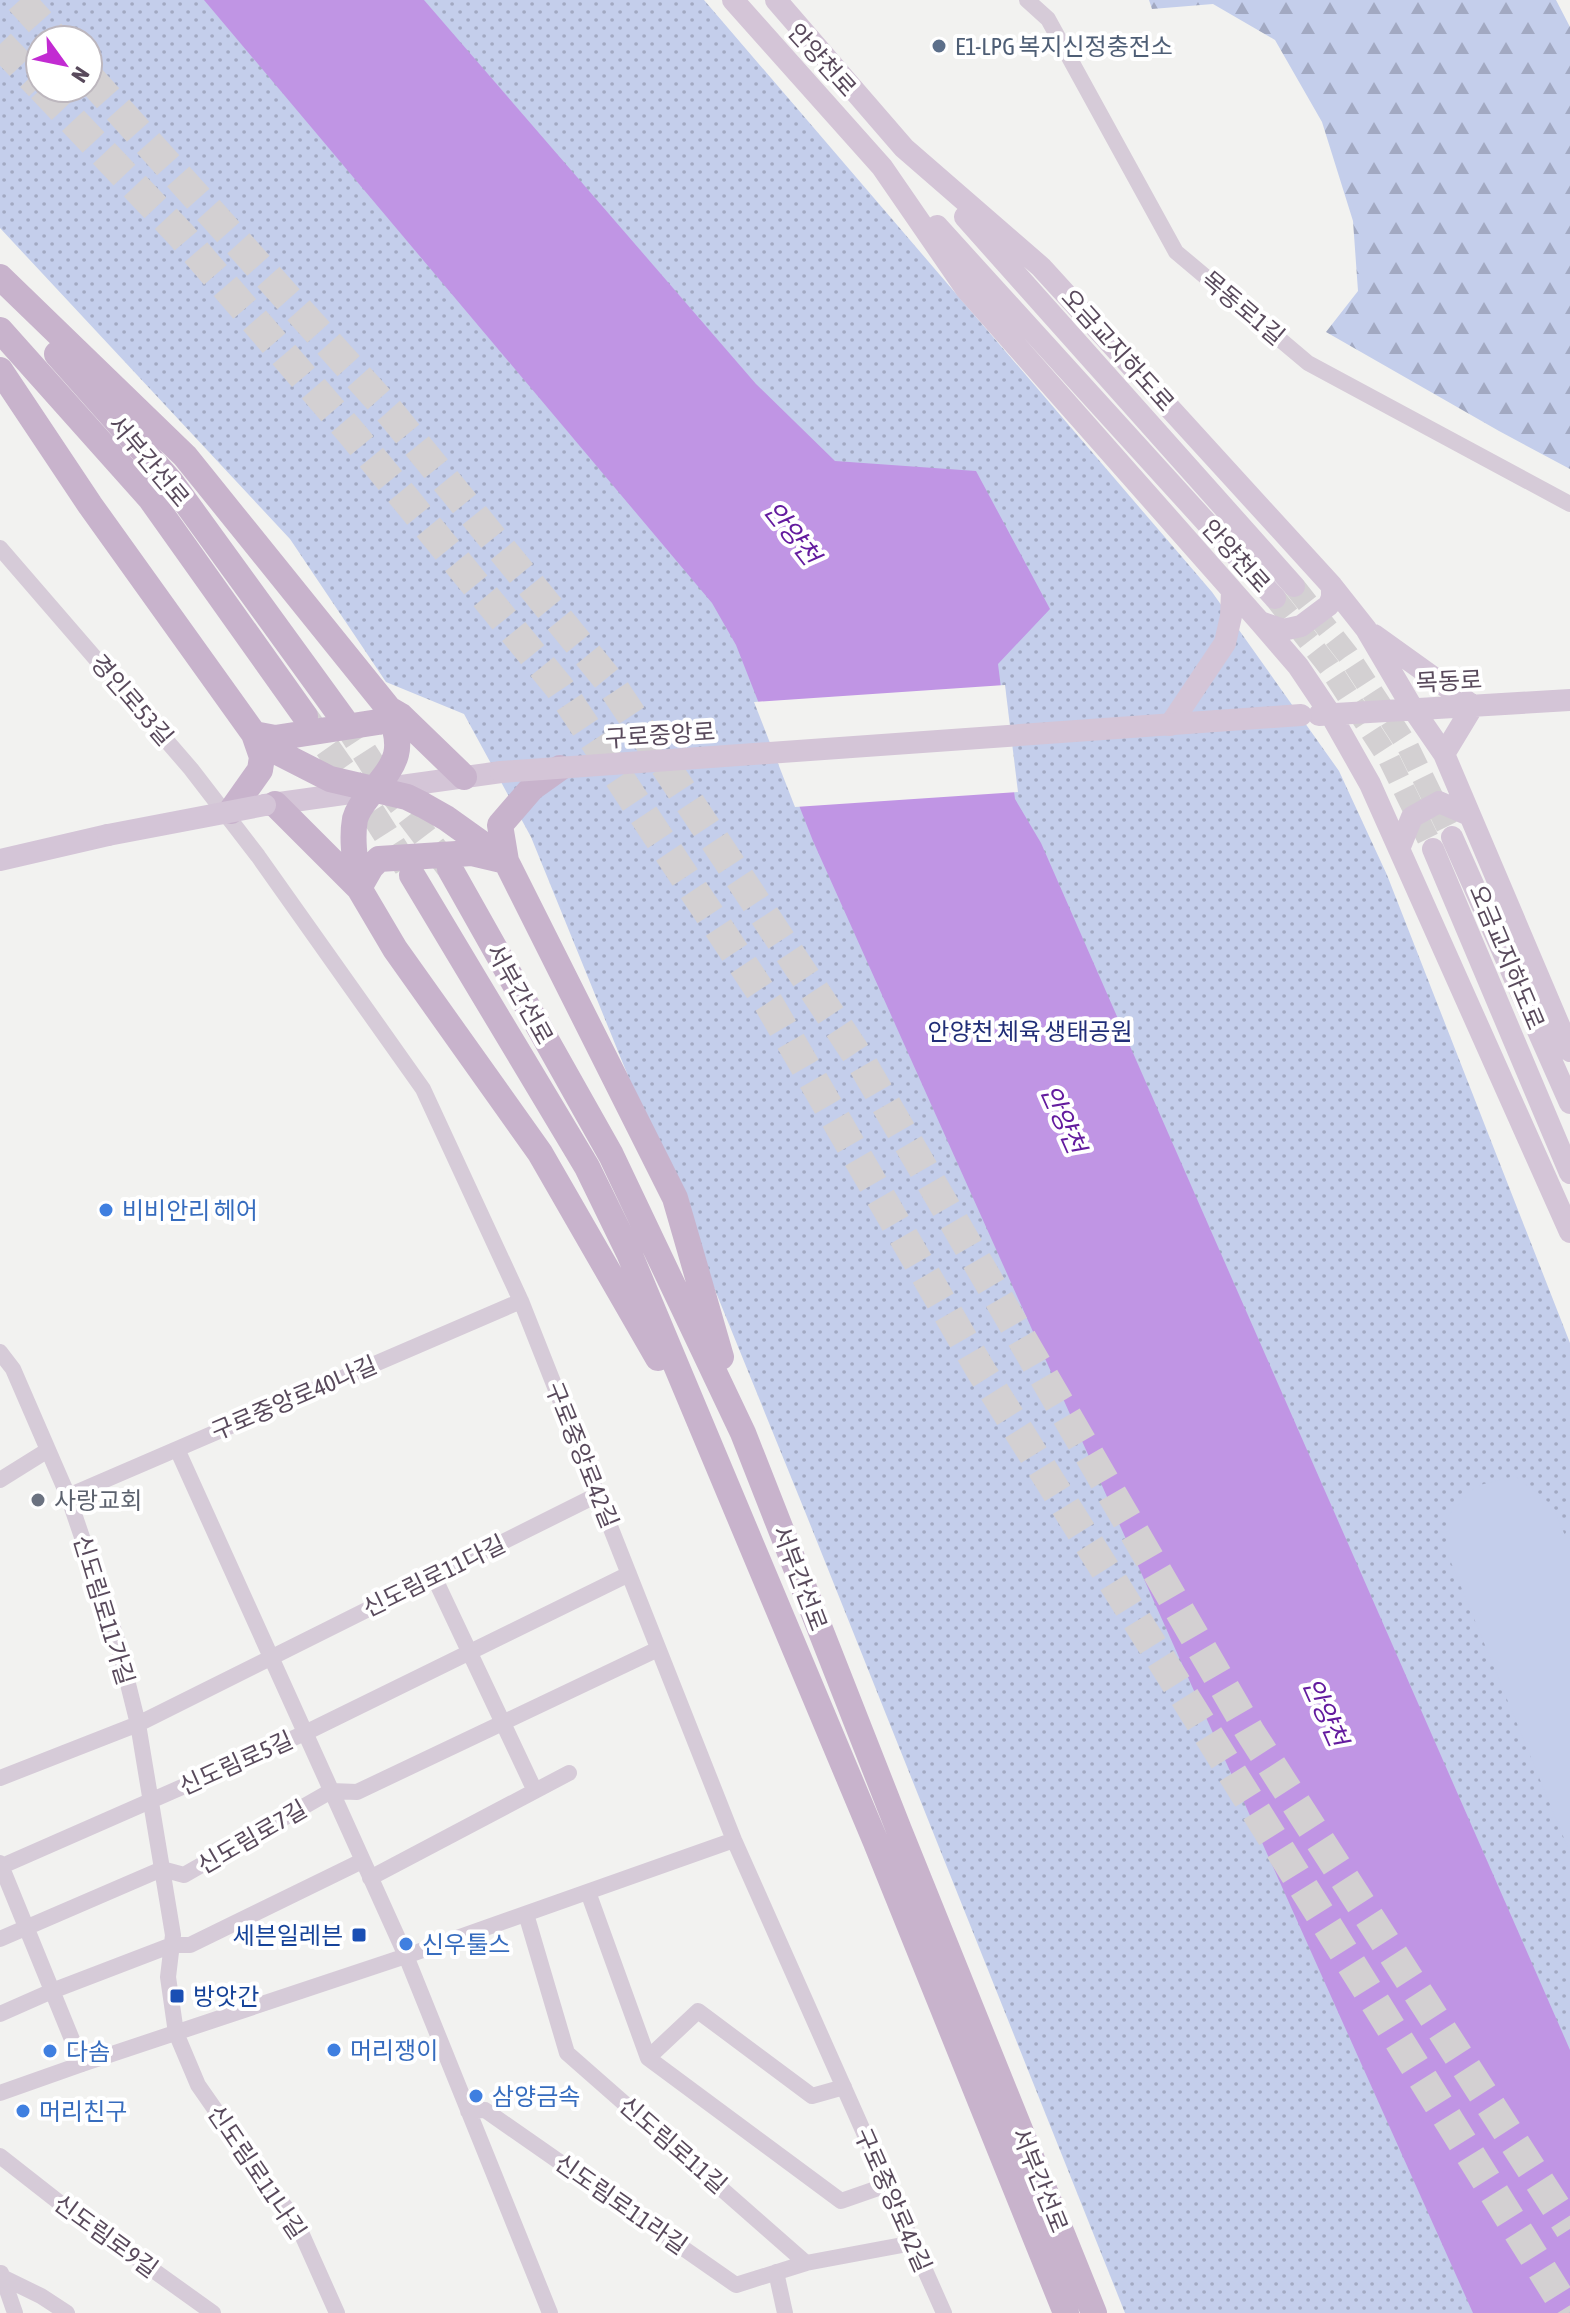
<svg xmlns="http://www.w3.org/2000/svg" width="1570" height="2313" font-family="'Asap Condensed','Noto Sans KR',sans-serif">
	<defs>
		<pattern id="green-dots" width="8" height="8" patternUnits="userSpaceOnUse" patternTransform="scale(2)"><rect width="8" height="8" fill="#c4ceeb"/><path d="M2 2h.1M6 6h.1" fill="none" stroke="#a2a9c2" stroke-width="1.8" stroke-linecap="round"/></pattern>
		<pattern id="forest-firs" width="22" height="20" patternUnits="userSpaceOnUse" patternTransform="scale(2)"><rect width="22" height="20" fill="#c4ceeb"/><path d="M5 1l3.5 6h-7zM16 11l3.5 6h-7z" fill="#a2a9c2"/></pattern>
	</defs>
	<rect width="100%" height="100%" fill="#f2f2f0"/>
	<path fill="url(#green-dots)" fill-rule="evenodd" d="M 0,0 L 704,0 L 1212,592 L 1339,771 L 1387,875 L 1570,1343 L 1570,2313 L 1125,2313 L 806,1514 L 531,837 L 464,714 L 386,682 L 290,539 L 0,228 ZM 40,40 L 88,40 L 88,88 L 40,88 Z"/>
	<path fill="url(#forest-firs)" d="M 1149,0 L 1556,0 L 1570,27 L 1570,469 L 1499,431 L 1326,332 L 1358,291 L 1353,221 L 1322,122 L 1275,40 L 1213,4 L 1152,9 Z"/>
	<path fill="#c4ceeb" d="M 1515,1476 L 1553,1506 L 1570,1548 L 1570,1853 L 1448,1555 L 1448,1516 L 1476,1486 Z"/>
	<path fill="#c095e4" d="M 204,0 L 424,0 L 756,384 L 835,461 L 976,471 L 1050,609 L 998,664 L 1015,799 L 1041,843 L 1570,2050 L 1570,2313 L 1473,2313 L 813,841 L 736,645 L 712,603 Z"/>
	<path fill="#f2f2f0" d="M 1005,685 L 1018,792 L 795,807 L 754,702 Z"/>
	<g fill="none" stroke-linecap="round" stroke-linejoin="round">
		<path stroke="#d3d0d2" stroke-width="22" stroke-dasharray="22 11" stroke-linecap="butt" d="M 1294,586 L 1348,655 L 1408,747 L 1452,837
			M 1275,598 L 1329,667 L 1389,759 L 1433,849"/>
		<path stroke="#d3d0d2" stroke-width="26" stroke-dasharray="26 13" stroke-linecap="butt" d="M 305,716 L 361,795 L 412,875
			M 343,719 L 383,781 L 450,869"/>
		<path stroke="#d3d0d2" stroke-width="30" stroke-dasharray="30 15" stroke-linecap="butt" d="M 20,0 L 56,40
			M 0,44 L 40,86
			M 88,76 L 389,411 L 609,681 L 859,1058 L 1250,1732 L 1570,2229
			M 42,88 L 182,236 L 354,436 L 559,687 L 769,1004 L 980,1369 L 1569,2313"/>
		<path stroke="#d6cbd8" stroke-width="16" d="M 1027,0 L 1048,19 L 1176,252 L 1308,363 L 1570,504
			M 0,548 L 191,769 L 258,856 L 423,1089 L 521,1301 L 734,1840 L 944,2313
			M 0,1352 L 13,1369 L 68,1496 L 117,1640 L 138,1724 L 173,1935 L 168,1977 L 176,2033 L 198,2085 L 267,2184 L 295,2219 L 337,2313
			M 177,1449 L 406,1956 L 550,2313
			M 0,1480 L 48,1450
			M 68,1496 L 521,1301
			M 434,1577 L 535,1791
			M 0,1778 L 138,1724 L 597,1495
			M 0,1863 L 82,2064
			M 0,1867 L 305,1733 L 629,1574
			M 370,1878 L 569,1773
			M 588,1892 L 648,2058 L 841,2201 L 887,2185
			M 526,1914 L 567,2053 L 806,2263 L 913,2243
			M 0,1939 L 162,1869 L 184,1875 L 331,1791 L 357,1792 L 658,1649
			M 0,2014 L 52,1991 L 172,1945 L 190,1945 L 362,1861
			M 648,2058 L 698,2011 L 812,2096 L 844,2087
			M 0,2093 L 82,2064 L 406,1956 L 734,1840
			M 468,2111 L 485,2110 L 736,2285 L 806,2263
			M 0,2156 L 65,2207 L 213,2313
			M 776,2272 L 785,2313
			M 1,2273 L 15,2313
			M 2,2277 L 41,2296 L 67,2313"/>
		<path stroke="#d4c5d7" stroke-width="22" d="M 733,0 L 882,167 L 966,289 L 1260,622 L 1298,666 L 1331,715 L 1370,784 L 1570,1232
			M 776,0 L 904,148 L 1041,267 L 1332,586 L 1366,629 L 1413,709 L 1444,754 L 1570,1051
			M 965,217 L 1294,586
			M 937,226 L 1275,598
			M 1260,622 L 1283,630 L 1301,626 L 1329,605 L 1332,597 L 1332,586
			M 1374,635 L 1473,706 L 1444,754
			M 1319,715 L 1570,700
			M 1170,725 L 1225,643 L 1231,616 L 1232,591
			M 265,805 L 501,772
			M 1452,837 L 1570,1103
			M 1399,849 L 1412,817 L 1439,802 L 1469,815
			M 1433,849 L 1570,1173
			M 0,860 L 108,835"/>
		<path stroke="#c8b3cc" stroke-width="26" d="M 0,277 L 185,456 L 389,709 L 401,716 L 464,777
			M 0,330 L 150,498 L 305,716
			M 57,354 L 171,482 L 343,719
			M 0,370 L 90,505 L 254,734 L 281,754 L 330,779 L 407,797 L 423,805 L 446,818 L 506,861 L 675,1198 L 721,1357
			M 254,734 L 275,738 L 378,722 L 386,719 L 389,709
			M 275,804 L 359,888 L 395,949 L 540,1153 L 658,1358
			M 231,811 L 260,770 L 262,757 L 254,734
			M 450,869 L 611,1155 L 743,1433 L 899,1830 L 1094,2313
			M 412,875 L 587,1167 L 629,1253 L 875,1840 L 1066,2313
			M 359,888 L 371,867 L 379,859 L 472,853 L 506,861 L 500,825 L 532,788 L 560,768
			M 359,888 C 356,866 351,841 355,819 C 358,808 364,802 371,793 C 399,760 404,750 389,709"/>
		<path stroke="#d4c5d7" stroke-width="22" d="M 501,772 L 1301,715
			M 108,835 L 265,805"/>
	</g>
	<circle fill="#5c6f8a" stroke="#fff" stroke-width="3" cx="939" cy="46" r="8"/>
	<g fill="#3f7fe0" stroke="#fff" stroke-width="3">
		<circle cx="106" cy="1210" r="8"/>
		<circle cx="406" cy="1944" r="8"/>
		<circle cx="334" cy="2050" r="8"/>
		<circle cx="50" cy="2051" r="8"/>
		<circle cx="476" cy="2096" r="8"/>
		<circle cx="23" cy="2111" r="8"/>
	</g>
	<circle fill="#6b7280" stroke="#fff" stroke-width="3" cx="38" cy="1500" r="8"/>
	<g fill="#1a4fb4" stroke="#fff" stroke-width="3">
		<rect x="351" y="1927" width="16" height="16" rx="4"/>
		<rect x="169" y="1988" width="16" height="16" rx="4"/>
	</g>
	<g text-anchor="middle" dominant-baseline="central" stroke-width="8" stroke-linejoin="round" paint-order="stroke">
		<g font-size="24" fill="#4e5e75" stroke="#fff" text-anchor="start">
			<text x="955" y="46">E1-LPG 복지신정충전소</text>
		</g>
		<g font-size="24" fill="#594a5c" stroke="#fff">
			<text transform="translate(822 60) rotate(48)">안양천로</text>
			<text transform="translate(1243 308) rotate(40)">목동로1길</text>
			<text transform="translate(1118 350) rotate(48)">오금교지하도로</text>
			<text transform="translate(149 461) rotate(50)">서부간선로</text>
			<text transform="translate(1236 556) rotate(48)">안양천로</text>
			<text transform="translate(1449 681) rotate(-3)">목동로</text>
			<text transform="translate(132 700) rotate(49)">경인로53길</text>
			<text transform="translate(660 735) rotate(-4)">구로중앙로</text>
			<text transform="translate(1507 957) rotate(67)">오금교지하도로</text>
			<text transform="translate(520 994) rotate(61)">서부간선로</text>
			<text transform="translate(294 1398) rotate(-23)">구로중앙로40나길</text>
			<text transform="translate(582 1455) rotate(68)">구로중앙로42길</text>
			<text transform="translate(434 1576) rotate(-26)">신도림로11다길</text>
			<text transform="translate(800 1578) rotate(69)">서부간선로</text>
			<text transform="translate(104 1610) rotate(73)">신도림로11가길</text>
			<text transform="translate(236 1763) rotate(-24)">신도림로5길</text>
			<text transform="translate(252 1837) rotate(-30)">신도림로7길</text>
			<text transform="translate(673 2145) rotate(41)">신도림로11길</text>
			<text transform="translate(257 2172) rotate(56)">신도림로11나길</text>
			<text transform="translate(1040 2180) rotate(68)">서부간선로</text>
			<text transform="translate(893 2200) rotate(66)">구로중앙로42길</text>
			<text transform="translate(621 2204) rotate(35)">신도림로11라길</text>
			<text transform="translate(106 2236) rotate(36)">신도림로9길</text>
		</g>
		<g font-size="24" fill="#212e77" stroke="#fff">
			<text x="1030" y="1031">안양천 체육 생태공원</text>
		</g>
		<g font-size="24" fill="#366cbe" stroke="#fff" text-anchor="start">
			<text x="122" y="1210">비비안리 헤어</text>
			<text x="422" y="1944">신우툴스</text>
			<text x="350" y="2050">머리쟁이</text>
			<text x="66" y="2051">다솜</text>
			<text x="492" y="2096">삼양금속</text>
			<text x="39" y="2111">머리친구</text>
		</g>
		<g font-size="24" fill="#5b616d" stroke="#fff" text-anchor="start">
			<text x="54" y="1500">사랑교회</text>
		</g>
		<g font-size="24" fill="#164399" stroke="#fff" text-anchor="end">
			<text x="343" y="1935">세븐일레븐</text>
			<text x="193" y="1996" text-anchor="start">방앗간</text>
		</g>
		<g font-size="26" font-style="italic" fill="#631b9e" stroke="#fff">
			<text transform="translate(792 533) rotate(52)">안양천</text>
			<text transform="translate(1063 1119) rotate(66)">안양천</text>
			<text transform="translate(1325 1712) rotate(66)">안양천</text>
		</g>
	</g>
	<g transform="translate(64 64) rotate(123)"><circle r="38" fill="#ffffff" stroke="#bdb7be" stroke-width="2"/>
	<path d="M0-6L14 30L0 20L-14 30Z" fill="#c22bd2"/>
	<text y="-12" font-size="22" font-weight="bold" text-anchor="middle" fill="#594a5c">N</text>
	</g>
</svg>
